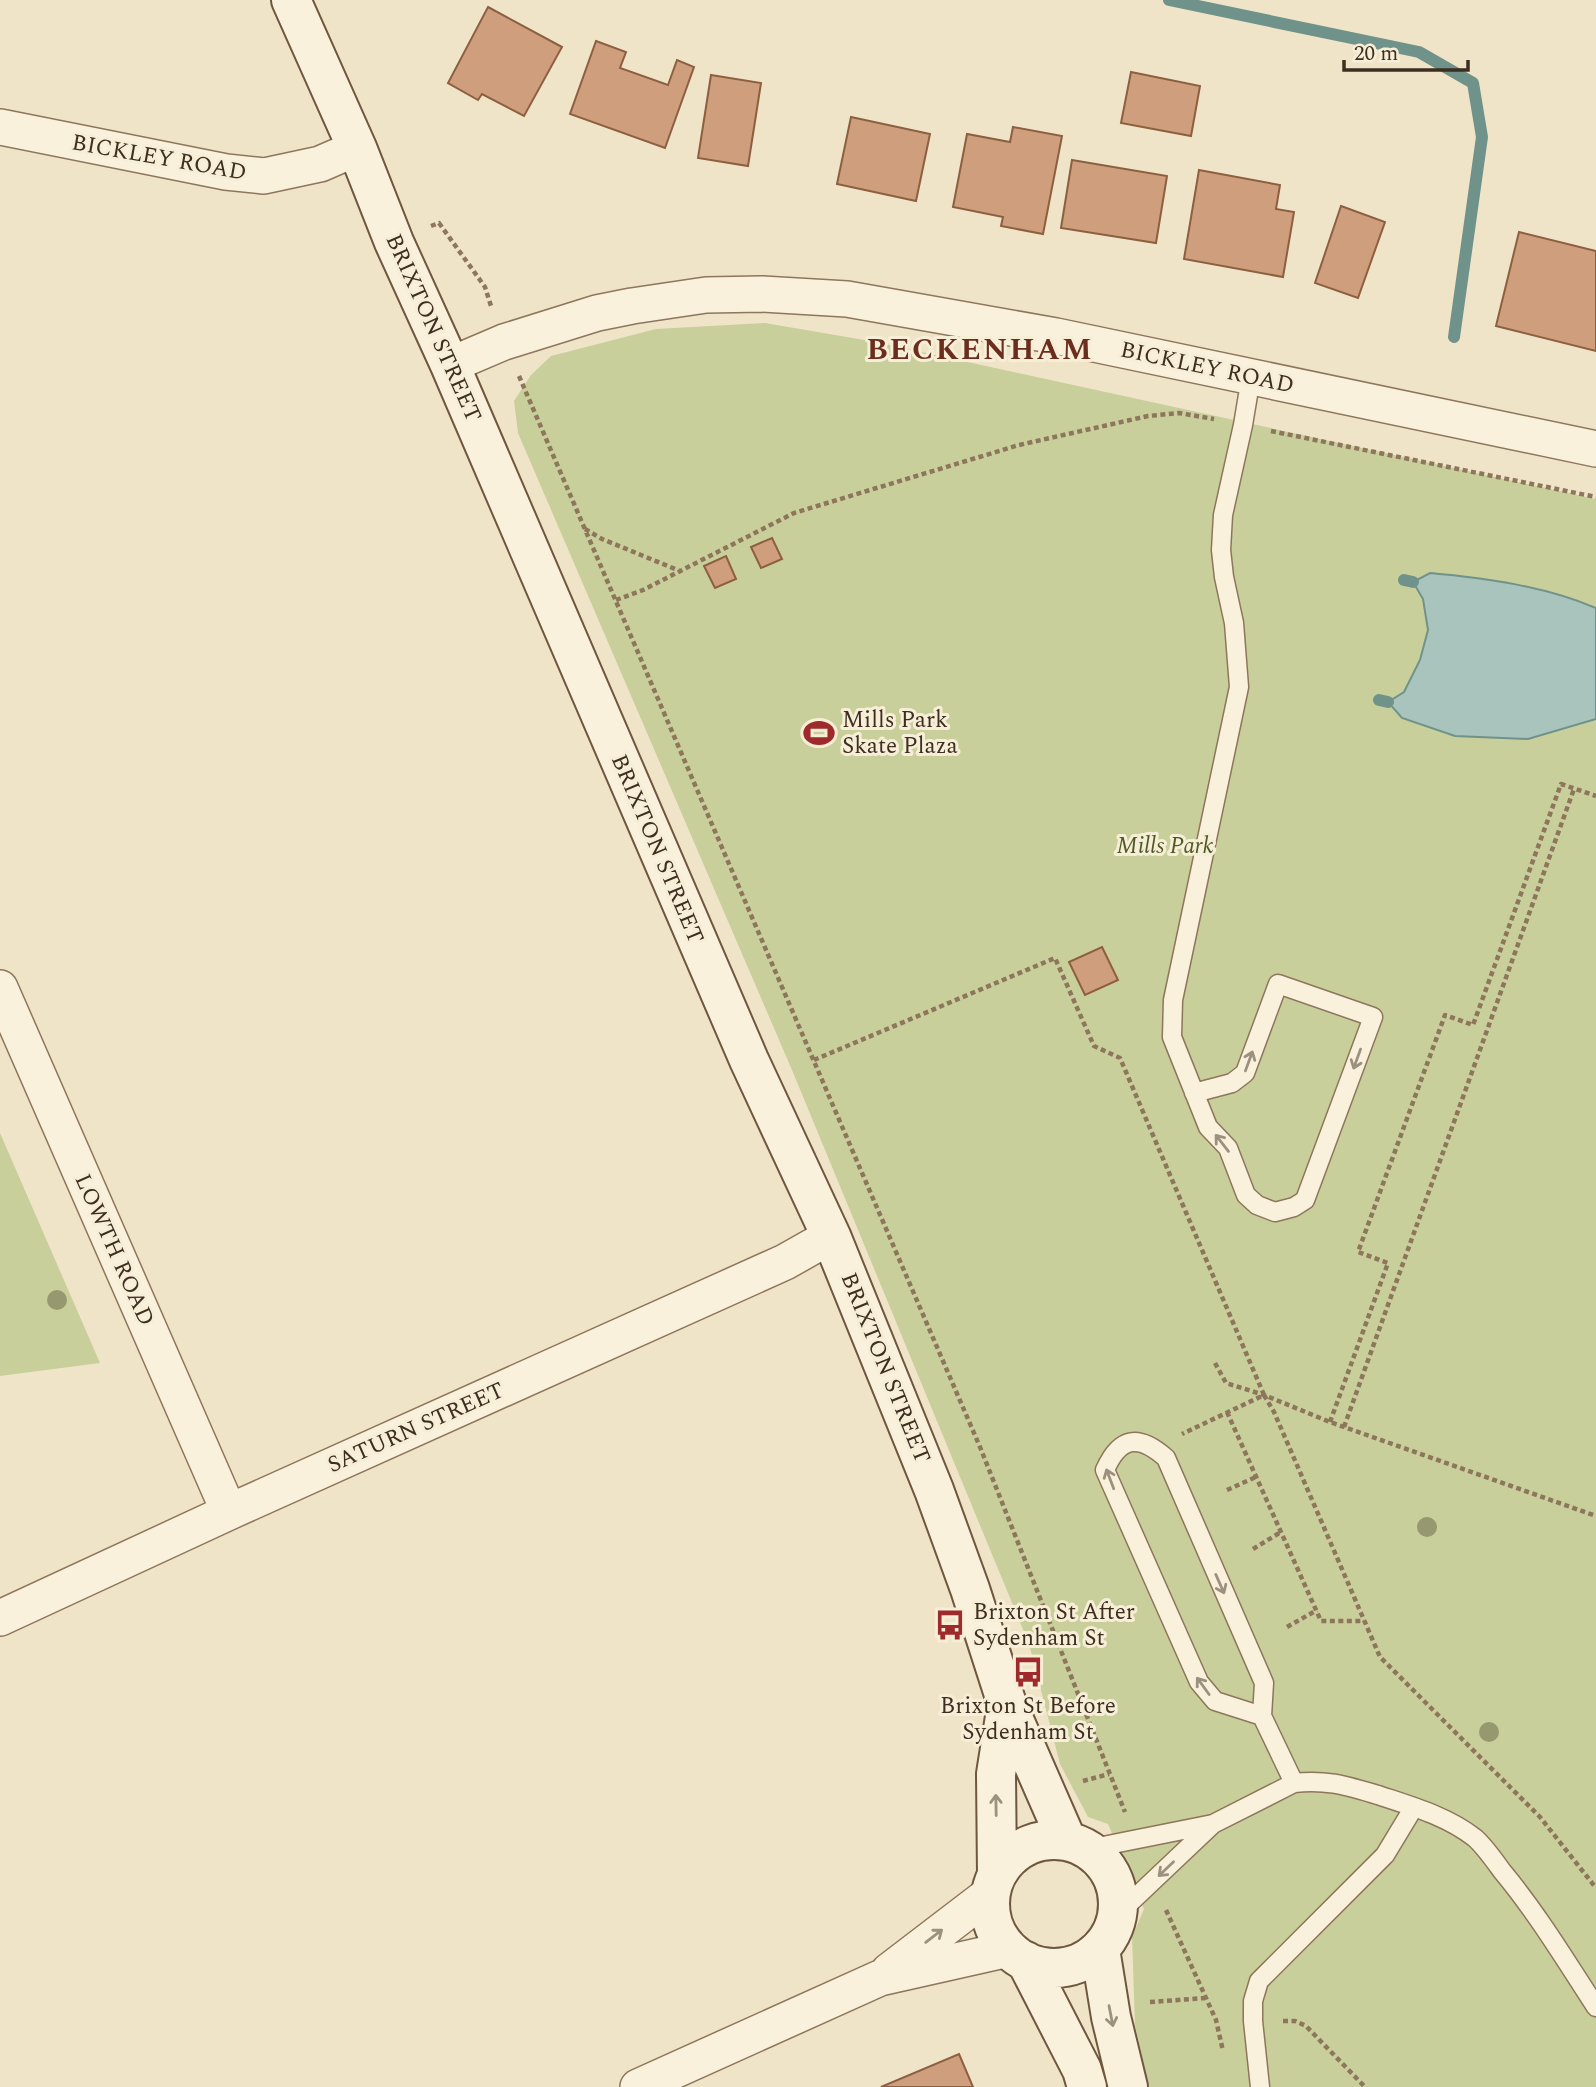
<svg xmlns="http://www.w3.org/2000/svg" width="1596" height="2087" font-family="Spectral,serif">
	<rect width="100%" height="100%" fill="#f0e4c8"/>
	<path fill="#c9cf9b" d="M 765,323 L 876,342 L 1596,499 L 1596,2087 L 1149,2087 L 1135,2025 L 1132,1937 L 1144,1909 L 1108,1824 L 1088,1817 L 1060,1764 L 1029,1644 L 792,1070 L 518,433 L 514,401 L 531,375 L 551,356 L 656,329 Z
		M 0,1133 L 100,1363 L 0,1376 Z"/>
	<path fill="#a9c4bc" stroke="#6f938a" stroke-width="2" d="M 1430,573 C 1486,578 1544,586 1596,608 L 1596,719 L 1528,739 L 1455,736 L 1402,718 L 1388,702 L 1404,692 L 1420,660 L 1428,630 L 1423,599 L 1413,582 Z"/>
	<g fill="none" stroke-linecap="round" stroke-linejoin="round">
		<path stroke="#6f938a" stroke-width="12" d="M 1169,0 L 1419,52 L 1473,83 L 1482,137 L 1454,337
			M 1404,580 L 1413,582
			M 1379,700 L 1388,702"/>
	</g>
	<path fill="#cf9f7d" stroke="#8d5f41" stroke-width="2" d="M 488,7 L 562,47 L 524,116 L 482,94 L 478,100 L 448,83 Z
		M 596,41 L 626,52 L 620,68 L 668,85 L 677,60 L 694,67 L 665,148 L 570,114 Z
		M 1131,72 L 1200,86 L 1191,136 L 1121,123 Z
		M 711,75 L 761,83 L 748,166 L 698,158 Z
		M 851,117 L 930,134 L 916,201 L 837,184 Z
		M 1013,127 L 1062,136 L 1043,234 L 1001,226 L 1003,217 L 953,207 L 967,134 L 1010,142 Z
		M 1072,160 L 1167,176 L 1156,243 L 1061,228 Z
		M 1199,170 L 1280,185 L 1276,209 L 1294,212 L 1283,277 L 1184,259 Z
		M 1341,206 L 1385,222 L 1358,298 L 1315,283 Z
		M 1519,232 L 1596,251 L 1596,351 L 1496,326 Z
		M 772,538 L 782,559 L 761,568 L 751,547 Z
		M 726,556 L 736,579 L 715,588 L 704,566 Z
		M 1102,947 L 1118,980 L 1085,995 L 1069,962 Z
		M 959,2054 L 973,2087 L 881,2087 Z"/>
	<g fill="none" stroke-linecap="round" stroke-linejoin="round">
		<g stroke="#8d765c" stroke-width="21">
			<path id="lane" d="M 1194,1093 L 1232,1083 L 1245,1073 L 1278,984 L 1373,1017 L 1305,1200 L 1294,1207 L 1275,1212 L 1257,1205 L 1246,1195 L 1228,1148 L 1208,1127 L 1172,1037 L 1173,1000 L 1239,687 L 1234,623 L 1224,577 L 1221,550 L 1223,515 L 1243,425 L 1251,377
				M 1294,1783 C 1326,1779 1347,1786 1378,1795 C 1411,1806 1447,1816 1475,1838 C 1485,1847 1494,1860 1502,1871 C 1537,1913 1566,1961 1596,2007
				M 1088,1849 L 1213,1824 L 1294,1783 L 1262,1716 L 1264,1683 L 1166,1458 C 1139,1434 1120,1436 1105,1470 L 1199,1682 L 1215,1701 L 1262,1716
				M 1118,1914 L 1213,1824
				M 1260,2087 L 1253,2021 L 1253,2001 L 1259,1981 L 1385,1855 L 1414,1807"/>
		</g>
		<g stroke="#8d765c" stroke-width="38">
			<path id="street" d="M 0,127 L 226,172 L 264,176 L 320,164 L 357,148
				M 450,365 L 504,342 L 597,313 L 632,306 L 706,295 L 762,294 L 847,299 L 1056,336 L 1596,449
				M 0,988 L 229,1512
				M 0,1618 L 229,1512 L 785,1262 L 831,1236
				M 889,1971 L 991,1893
				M 638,2087 L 880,1978 L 1009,1949"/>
		</g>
		<g stroke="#6f573f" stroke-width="42">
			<path id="secondary" d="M 291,0 L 357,148 L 394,242 L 450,365 L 749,1060 L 831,1236 L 934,1490 L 970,1589 L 1007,1704 L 1067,1841
				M990 1904a64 64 0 1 1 128 0a64 64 0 1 1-128 0Z
				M 997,1874 L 996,1774 L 1007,1704
				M 1100,1949 L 1111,2017 L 1128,2087
				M 1026,1961 L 1082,2070 L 1087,2087"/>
		</g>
		<path stroke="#8d765c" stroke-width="4.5" stroke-dasharray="5 3.5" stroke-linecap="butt" d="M 431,226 L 439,223 L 485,287 L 491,306
			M 519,376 L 980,1447 L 1125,1812
			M 1271,431 L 1596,497
			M 585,529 L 602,539 L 680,571
			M 616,600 L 643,590 L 794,513 L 1019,445 L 1148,416 L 1179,413 L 1214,419
			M 814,1060 L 1055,958 L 1094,1046 L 1120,1058 L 1264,1395 L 1182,1434
			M 1215,1363 L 1226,1383 L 1264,1395 L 1330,1422 L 1596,1516
			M 1264,1395 L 1274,1412 L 1380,1657 L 1540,1817 L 1596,1888
			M 1227,1412 L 1321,1621 L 1364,1621
			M 1330,1422 L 1388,1263 L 1358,1252 L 1445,1015 L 1473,1025 L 1561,784 L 1596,796
			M 1344,1427 L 1574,789
			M 1227,1490 L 1256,1477
			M 1253,1549 L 1281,1532
			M 1287,1627 L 1317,1610
			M 1083,1781 L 1109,1774
			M 1166,1910 L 1216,2020 L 1223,2051
			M 1150,2002 L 1205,1998
			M 1283,2021 L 1295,2021 L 1306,2026 L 1365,2087"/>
		<use href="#lane" stroke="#faf1dc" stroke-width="18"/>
		<use href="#street" stroke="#faf1dc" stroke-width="35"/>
		<use href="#secondary" stroke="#faf1dc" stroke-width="38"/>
	</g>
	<g fill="#96986f">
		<circle cx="57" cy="1300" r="10"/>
		<circle cx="1427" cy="1527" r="10"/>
		<circle cx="1489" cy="1732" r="10"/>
	</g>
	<defs><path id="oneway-shaft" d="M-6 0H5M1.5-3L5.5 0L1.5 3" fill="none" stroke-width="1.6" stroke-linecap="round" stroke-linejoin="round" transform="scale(1.75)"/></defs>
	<g stroke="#9c907e">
		<use href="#oneway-shaft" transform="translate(1357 1059) rotate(110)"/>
		<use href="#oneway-shaft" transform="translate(1249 1061) rotate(-70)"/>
		<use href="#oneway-shaft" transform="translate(1222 1143) rotate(-128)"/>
		<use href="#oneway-shaft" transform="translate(1110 1479) rotate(-111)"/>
		<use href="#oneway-shaft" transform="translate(1220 1584) rotate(66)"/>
		<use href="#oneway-shaft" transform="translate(1203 1686) rotate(-126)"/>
		<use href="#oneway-shaft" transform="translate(996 1805) rotate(-91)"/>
		<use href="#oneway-shaft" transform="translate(1166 1869) rotate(136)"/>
		<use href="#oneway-shaft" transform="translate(934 1936) rotate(-38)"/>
		<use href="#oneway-shaft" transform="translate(1111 2016) rotate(79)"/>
	</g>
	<defs>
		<g id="stadium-bare" transform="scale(2.415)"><path d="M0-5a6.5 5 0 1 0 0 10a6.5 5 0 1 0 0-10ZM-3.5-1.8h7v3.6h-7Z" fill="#9e2a2b" stroke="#f7eed8" stroke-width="2.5" paint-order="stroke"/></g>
		<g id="bus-bare" transform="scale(2.415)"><path d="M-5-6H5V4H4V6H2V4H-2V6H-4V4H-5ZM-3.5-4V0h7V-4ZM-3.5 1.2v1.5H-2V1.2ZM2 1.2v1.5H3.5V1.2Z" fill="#9e2a2b" stroke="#f7eed8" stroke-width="2.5" paint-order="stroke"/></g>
	</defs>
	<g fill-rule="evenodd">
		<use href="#stadium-bare" x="819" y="733"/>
		<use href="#bus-bare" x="950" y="1625"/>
		<use href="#bus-bare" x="1028" y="1672"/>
	</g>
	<g text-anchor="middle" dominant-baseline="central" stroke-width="6" stroke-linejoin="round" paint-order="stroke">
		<g font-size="23" fill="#3d2e20" stroke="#f7eed8">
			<text transform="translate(159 158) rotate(10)">BICKLEY ROAD</text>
			<text transform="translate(433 328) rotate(66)">BRIXTON STREET</text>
			<text transform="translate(1207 368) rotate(12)">BICKLEY ROAD</text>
			<text transform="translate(657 849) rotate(67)">BRIXTON STREET</text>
			<text transform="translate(114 1250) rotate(66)">LOWTH ROAD</text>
			<text transform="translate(885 1368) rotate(68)">BRIXTON STREET</text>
			<text transform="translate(416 1428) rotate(-24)">SATURN STREET</text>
		</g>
		<g font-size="23" fill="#3d2e20" stroke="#f7eed8" text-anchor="start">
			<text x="842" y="720">Mills Park<tspan x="842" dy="26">Skate Plaza</tspan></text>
			<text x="973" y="1612">Brixton St After<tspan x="973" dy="26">Sydenham St</tspan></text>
			<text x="1028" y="1706" text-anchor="middle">Brixton St Before<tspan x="1028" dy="26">Sydenham St</tspan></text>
		</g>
		<g font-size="23" font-style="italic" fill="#4d5a26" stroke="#f7eed8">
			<text x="1165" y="846">Mills Park</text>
		</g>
		<g font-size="30" font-weight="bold" letter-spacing="2" fill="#6b2e1e" stroke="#f7eed8">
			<text x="980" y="350">BECKENHAM</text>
		</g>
	</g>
	<path d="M1344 60v10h124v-10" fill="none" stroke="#3d2e20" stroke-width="3.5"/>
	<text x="1354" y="60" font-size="21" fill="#3d2e20" stroke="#f7eed8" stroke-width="5" paint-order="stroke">20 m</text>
</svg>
